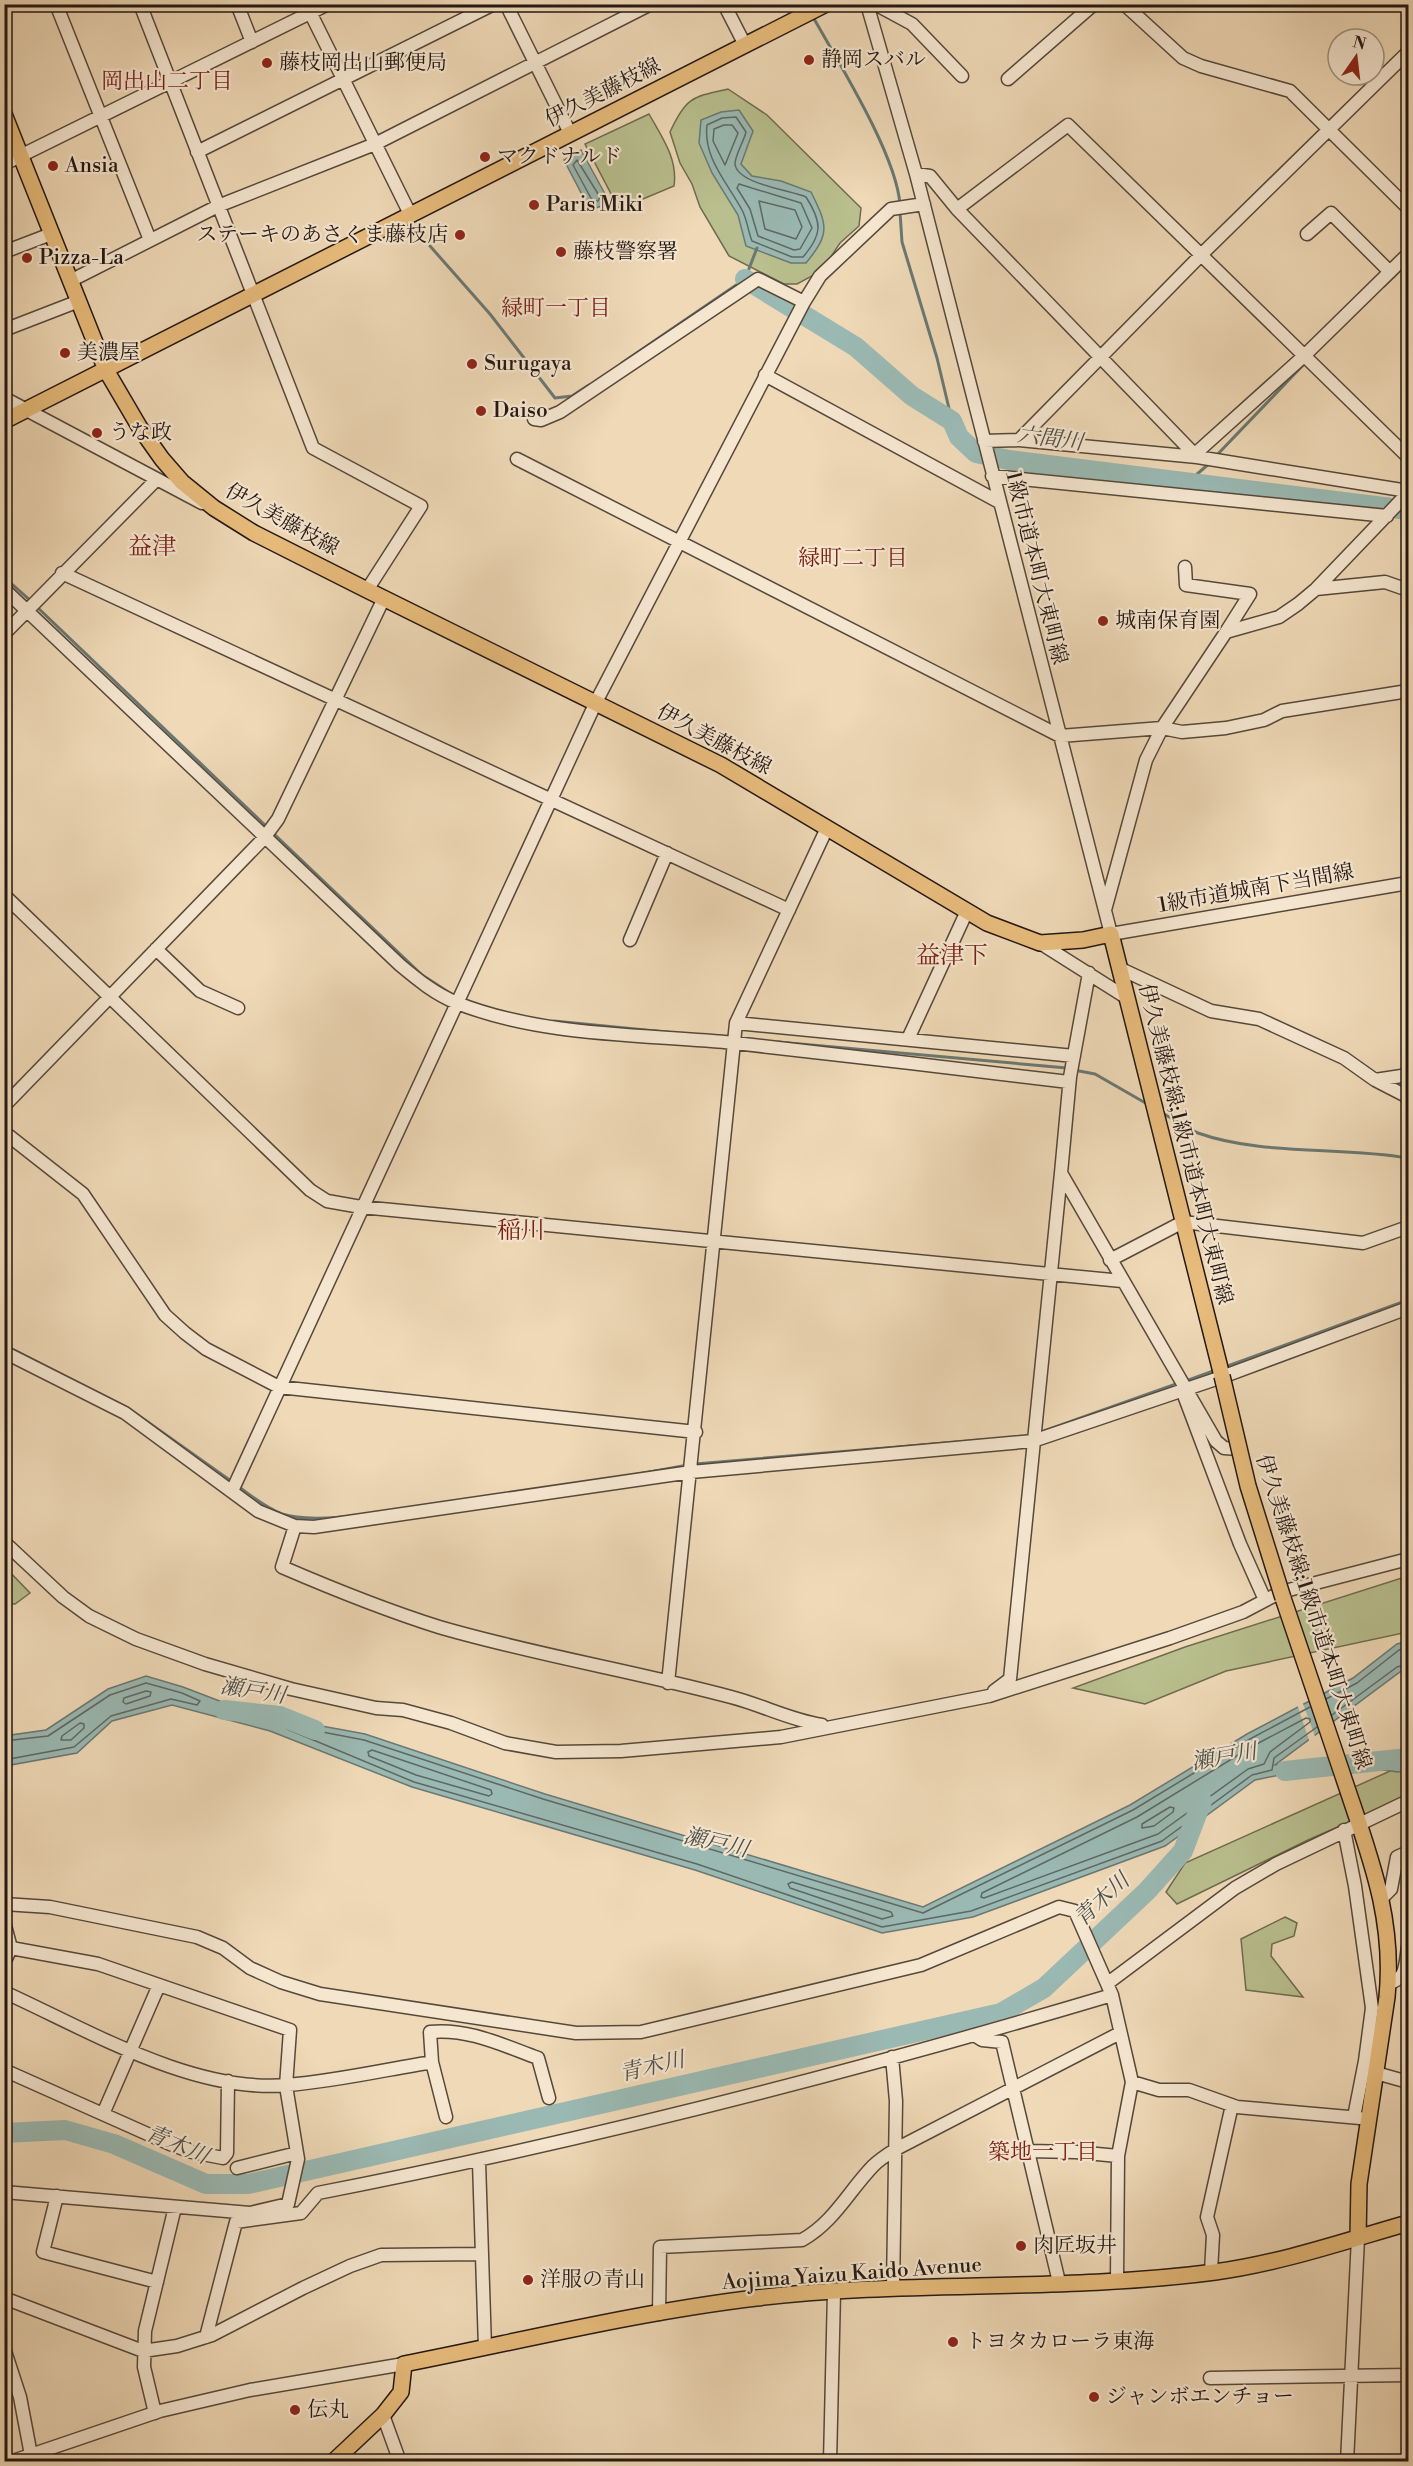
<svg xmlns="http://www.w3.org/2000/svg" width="1413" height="2466" font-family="'Libre Bodoni','Noto Serif JP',serif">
	<rect width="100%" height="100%" fill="#efd9b7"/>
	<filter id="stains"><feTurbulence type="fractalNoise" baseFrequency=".00333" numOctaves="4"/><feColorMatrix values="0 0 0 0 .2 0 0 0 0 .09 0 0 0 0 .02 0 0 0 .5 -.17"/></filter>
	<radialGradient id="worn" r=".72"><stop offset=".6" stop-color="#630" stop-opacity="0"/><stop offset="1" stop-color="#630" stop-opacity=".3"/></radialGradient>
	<path fill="#b9bf8e" stroke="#6e6b50" stroke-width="1.5" d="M 728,89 L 767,115 L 861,208 L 859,226 L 840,243 L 826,264 L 812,276 L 797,284 L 784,284 L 729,256 L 700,207 L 692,184 L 680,163 L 670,132 C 686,97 692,97 728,89 Z
		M 649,114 C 662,137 678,159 674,186 L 619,209 L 585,144 Z
		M 4,1566 L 30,1593 L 15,1604 L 5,1604 Z
		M 1408,1576 L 1408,1632 L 1226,1671 L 1145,1704 L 1073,1688 L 1185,1647 Z
		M 1408,1763 L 1408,1796 L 1308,1840 L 1177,1904 L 1166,1892 L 1185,1863 Z
		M 1285,1917 L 1297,1923 L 1294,1936 L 1272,1944 L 1271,1956 L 1303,1997 L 1246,1990 L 1241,1939 Z"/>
	<path fill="#9ab9b3" stroke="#6a7873" stroke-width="1.5" d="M 739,110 L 753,131 L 741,164 L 752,176 L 781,181 L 811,192 C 828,226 830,234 806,263 L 791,263 L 746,246 L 738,215 L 712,173 L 699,143 L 701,120 L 721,112 Z
		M 581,150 L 610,203 L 590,210 L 564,160 Z
		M 1408,1641 L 1408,1669 L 1400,1672 L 1275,1765 L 1307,1761 L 1310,1769 L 1255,1780 L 1165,1846 L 973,1917 L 882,1933 L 695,1870 L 412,1787 L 270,1731 L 172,1705 L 112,1721 L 77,1753 L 5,1766 L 4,1736 L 46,1730 L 108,1689 L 146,1676 L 183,1687 L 251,1713 L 365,1734 L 545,1794 L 923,1907 L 1130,1805 L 1247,1734 L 1353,1678 L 1397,1644 Z
		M 1408,1752 L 1408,1770 L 1398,1772 L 1345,1765 L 1342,1760 L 1390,1757 Z"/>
	<path fill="#efd9b7" d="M 1302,1701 L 1316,1739 L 1310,1743 L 1297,1704 Z"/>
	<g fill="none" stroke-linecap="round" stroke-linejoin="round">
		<path stroke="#5e6862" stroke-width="1.5" d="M 736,117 L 746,132 C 744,141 735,155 735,164 C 737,184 790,190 806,197 C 822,222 823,234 803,257 L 792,257 L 752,241 C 748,231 747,219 742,210 C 727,182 703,158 707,125 L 722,118 Z
			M 724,125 L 732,125 L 738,133 L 725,165 L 713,141 L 714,129 Z
			M 577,160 L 600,197 L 598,201 L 592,200 L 573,165 Z
			M 739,184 L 801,203 L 812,228 L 800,249 L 794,250 L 758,236 L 750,209 L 737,188 Z
			M 759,201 L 795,210 L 802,227 L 796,239 L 765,229 Z
			M 146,1691 L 151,1692 L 150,1696 L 126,1704 L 123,1702 L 124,1698 Z
			M 1326,1699 L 1357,1683 L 1399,1650 L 1408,1647
			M 1310,1707 L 1250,1739 L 1133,1810 L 923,1913 L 543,1799 L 364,1740 L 291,1726 L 287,1729 L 414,1782 L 697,1864 L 882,1927 L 971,1911 L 1162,1841 L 1252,1775 L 1272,1770 L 1274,1758 L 1317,1727
			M 1332,1715 L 1397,1667 L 1408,1664
			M 1306,1718 L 1310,1719 L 1310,1722 L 1270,1752 L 1264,1764 L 1248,1769 L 1158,1834 L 984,1898 L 981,1897 L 982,1893 L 1137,1817 L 1253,1746 Z
			M 80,1723 L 84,1724 L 84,1728 L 71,1740 L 61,1740 L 62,1736 Z
			M 4,1741 L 48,1736 L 110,1695 L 146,1683 L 182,1693 L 200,1701 L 197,1705 L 171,1699 L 111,1716 L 74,1747 L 4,1760
			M 372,1750 L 491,1790 L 492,1794 L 489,1796 L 416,1775 L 369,1756 L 368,1752 Z
			M 1170,1807 L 1174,1808 L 1173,1812 L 1154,1826 L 1142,1828 L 1142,1824 Z
			M 792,1882 L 891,1912 L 893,1916 L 882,1919 L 790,1888 L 788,1884 Z"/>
		<path stroke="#6a7873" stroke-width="3" d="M 813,17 C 839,63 897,156 900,205
			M 900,212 L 902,242 L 937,358 L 952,421
			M 430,246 L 490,314 L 555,398 L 572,396 L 589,385
			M 1384,286 L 1408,263
			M 622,363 L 745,279 L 757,248
			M 1215,457 L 1306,362
			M 1188,482 L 1211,462
			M 4,577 L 32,602
			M 37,607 L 268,828
			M 273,833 L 422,975 L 453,995
			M 554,1021 L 676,1033
			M 778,1042 L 1067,1068
			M 1074,1070 L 1095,1074 L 1149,1105
			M 1162,1113 C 1174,1119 1186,1128 1198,1133 C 1262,1156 1341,1146 1408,1158
			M 14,1350 L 128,1408 L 231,1481
			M 1225,1367 L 1408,1300
			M 1186,1381 L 1216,1370
			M 1044,1431 L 1179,1383
			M 695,1464 L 981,1440
			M 633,1475 L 688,1465
			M 239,1487 C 253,1497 266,1508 282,1514 C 319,1526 394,1509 433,1504"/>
		<path stroke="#9ab9b3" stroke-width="20" d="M 745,279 L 856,347 L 912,396 L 952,421 L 959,437 L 976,453 L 1009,460 L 1408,510
			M 224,1710 L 280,1716 L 315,1730
			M 1285,1771 L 1408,1758
			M 4,2133 L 65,2130 L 114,2144 L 206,2184 L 248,2184 L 1001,2013 L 1044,1988 L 1147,1891 L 1183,1851 L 1202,1801"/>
		<g stroke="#56483b" stroke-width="15">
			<path id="minor" d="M 56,4 L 150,240
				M 140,4 L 313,448 L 421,506 L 367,590
				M 237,4 L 252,42
				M 306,4 L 411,216
				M 506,4 L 570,133
				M 724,4 L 745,45
				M 867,4 L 916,174 L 1111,934 L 1408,883
				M 875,4 L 912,24 L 962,76
				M 1124,4 L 1183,58 L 1201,66 L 1290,91 L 1408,208
				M 1008,79 L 1094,4
				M 197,152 L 494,4
				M 4,164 L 328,4
				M 916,174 L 930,176 L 957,209 L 1197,457
				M 957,209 L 1068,125 L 1408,457
				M 1307,234 L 1331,213 L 1390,272
				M 4,252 L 51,234
				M 70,281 L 218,206 L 375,144 L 651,4
				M 4,330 L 79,301
				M 765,375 L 999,502
				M 4,398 L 202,503
				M 534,419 L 541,420 L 560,412 L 758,279 L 804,302
				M 1019,440 L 1202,254 L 1408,52
				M 984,441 L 1019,440 L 1197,457 L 1408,491
				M 1195,454 L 1305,355 L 1408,254
				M 517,459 L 1060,736 L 1162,728 L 1182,732 L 1226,728 L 1264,720 L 1282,711 L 1408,691
				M 992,476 L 1387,516
				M 1185,567 L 1186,585 L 1250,594 L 1226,632
				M 62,573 L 789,910
				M 4,589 L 400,965 C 418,980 435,994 457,1003 C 543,1037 644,1034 735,1043 C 846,1055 958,1069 1069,1082
				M 1316,589 L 1385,582 L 1408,590
				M 4,634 L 156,480
				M 4,895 L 310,1190 L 327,1201 L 361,1207 L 1122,1281
				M 1105,910 L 1146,760 L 1162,728 L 1226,632 L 1279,617 L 1298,604 L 1316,589 L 1408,493
				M 630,940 L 667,853
				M 1040,943 L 1127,998
				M 156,949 L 200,991 L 238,1008
				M 1121,969 L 1211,1011 L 1259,1019 L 1344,1058 L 1375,1080 L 1408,1097
				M 1089,973 L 1070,1077 L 1061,1173 L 1216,1441 L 1224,1448 L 1240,1449
				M 736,1023 L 1074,1056
				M 908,1039 L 967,911
				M 1375,1080 L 1408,1075
				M 4,1106 L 264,838 L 278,819 L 384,598
				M 4,1132 L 83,1194 L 165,1315 L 185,1333 L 206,1349 L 279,1387 L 696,1432
				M 1110,1260 L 1183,1222 L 1363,1243 L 1408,1227
				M 4,1352 L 125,1413 L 258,1511 L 295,1526 L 282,1567 C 333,1589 385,1610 439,1627 C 535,1655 634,1671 731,1697 C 762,1705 790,1720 822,1725
				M 1185,1398 L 1240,1544 L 1265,1600
				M 232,1491 L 596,702 L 804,302 L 820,276 L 891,209 L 924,204
				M 295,1526 L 314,1527 L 691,1472 L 1033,1441 L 1222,1377 L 1408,1308
				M 4,1542 L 63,1597 L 89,1616 L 136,1639 L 205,1664 L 291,1689 L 376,1708 L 403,1710 L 451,1723 L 505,1743 L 556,1752 L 621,1751 L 781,1737 L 989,1696 L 1170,1638 L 1243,1612 L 1281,1592 L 1408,1559
				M 668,1683 L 736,1023 L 827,828
				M 994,1691 L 1010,1679 L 1061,1173
				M 1344,1830 L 1355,1886 L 1372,2008 L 1365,2061 L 1354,2117
				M 1383,1897 L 1391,1889 L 1397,1857 L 1408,1852
				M 4,1904 L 50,1907 L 197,1937 L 223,1948 L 250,1968 L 281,1982 L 320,1994 L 576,2033 L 641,2032 L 921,1965 L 1059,1907 L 1075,1911 L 1112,1995 L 1132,2082 L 1118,2156 L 1117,2280
				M 4,1922 L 11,1948 L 4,1963
				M 1108,1983 L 1235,1888 L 1276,1864 L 1408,1801
				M 1389,1983 C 1407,1979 1405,1964 1408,1947
				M 4,1992 C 88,2030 194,2094 288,2085 C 336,2081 384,2070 432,2062
				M 974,2035 L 982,2040 L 1002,2042 L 1059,2282
				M 892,2057 L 896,2101 L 893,2289
				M 4,2070 L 170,2144 L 192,2152 L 223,2158 L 227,2153 L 228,2081
				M 1376,2073 L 1408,2082
				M 1132,2082 L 1159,2090 L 1189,2090 L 1237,2107 L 1360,2118
				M 103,2114 L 159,1985
				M 446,2117 L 432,2062 L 430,2032 C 468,2028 502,2045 538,2058 L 549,2098
				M 1028,2151 L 1076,2152 L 1118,2156
				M 479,2162 L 485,2348
				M 237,2168 L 297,2153
				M 4,2192 L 250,2213 L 288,2204 L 298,2159 L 286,2086 L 290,2030 L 98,1964 L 11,1948
				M 57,2196 L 43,2252 L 157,2282
				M 1211,2272 L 1213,2235 L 1207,2217 L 1232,2105
				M 4,2298 L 143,2351 L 177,2346 L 212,2335 L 303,2288 L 350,2266 L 381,2255 L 481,2254
				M 659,2314 L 660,2247 L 802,2240 C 834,2222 848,2192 873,2166 C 880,2159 888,2154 896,2149 L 1120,2033
				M 206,2337 L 236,2222 L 301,2213 L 318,2193 C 586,2141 850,2073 1112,1995
				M 4,2348 L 20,2397 L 31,2455
				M 1210,2378 L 1408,2375
				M 155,2413 L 144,2367 L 145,2331 L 175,2207
				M 383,2415 L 400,2462
				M 10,2462 L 160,2411 L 250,2390 L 404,2364
				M 830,2462 L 834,2292
				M 1347,2462 L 1358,2238"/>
		</g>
		<g stroke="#231712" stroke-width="18">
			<path id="major" d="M 4,114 L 106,370 L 140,428 L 162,459 L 182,482 L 214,508 L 254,533 L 367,590 L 721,765 L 987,923 L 1040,943 L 1083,940 L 1111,934 L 1222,1376
				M 4,421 L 826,4
				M 1283,1598 C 1303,1658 1323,1717 1343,1776 C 1368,1852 1395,1916 1387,1997 L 1359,2184 L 1358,2238
				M 333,2462 L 383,2415 L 401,2392 L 404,2364 C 521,2341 638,2312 756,2298 C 908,2280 1063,2292 1215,2272 C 1281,2263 1345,2241 1408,2223"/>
		</g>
		<use href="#minor" stroke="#f5e6d0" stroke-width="12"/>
		<use href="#major" stroke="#e8bc7c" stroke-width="15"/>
		<g stroke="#231712" stroke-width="18" stroke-linecap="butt">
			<path id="major-bridge" d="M 1222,1376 L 1248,1486 L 1283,1598"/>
		</g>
		<use href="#major-bridge" stroke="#e8bc7c" stroke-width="15"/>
	</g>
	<g fill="#8f2418" stroke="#f5e6d0" stroke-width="2">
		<circle cx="809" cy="60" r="6"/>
		<circle cx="267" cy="63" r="6"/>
		<circle cx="485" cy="157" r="6"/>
		<circle cx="53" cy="166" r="6"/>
		<circle cx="534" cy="205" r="6"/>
		<circle cx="460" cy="235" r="6"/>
		<circle cx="561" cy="252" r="6"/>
		<circle cx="27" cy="258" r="6"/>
		<circle cx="65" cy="353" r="6"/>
		<circle cx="472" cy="364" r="6"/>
		<circle cx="481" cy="411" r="6"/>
		<circle cx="97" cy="433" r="6"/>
		<circle cx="1103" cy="621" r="6"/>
		<circle cx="1021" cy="2246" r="6"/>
		<circle cx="528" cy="2280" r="6"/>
		<circle cx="953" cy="2342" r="6"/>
		<circle cx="1094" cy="2397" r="6"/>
		<circle cx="295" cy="2410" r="6"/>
	</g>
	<g text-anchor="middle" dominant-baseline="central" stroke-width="4.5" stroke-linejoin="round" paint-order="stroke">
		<g font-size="21" fill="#231712" stroke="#f5e6d0" text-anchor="start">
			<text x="821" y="60">静岡スバル</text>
			<text x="279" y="63">藤枝岡出山郵便局</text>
			<text x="497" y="157">マクドナルド</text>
			<text x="65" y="166">Ansia</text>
			<text x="546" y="205">Paris Miki</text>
			<text x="448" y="235" text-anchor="end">ステーキのあさくま藤枝店</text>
			<text x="573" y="252">藤枝警察署</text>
			<text x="39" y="258">Pizza-La</text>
			<text x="77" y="353">美濃屋</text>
			<text x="484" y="364">Surugaya</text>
			<text x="493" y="411">Daiso</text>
			<text x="109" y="433">うな政</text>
			<text x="1115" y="621">城南保育園</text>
			<text x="1033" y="2246">肉匠坂井</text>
			<text x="540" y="2280">洋服の青山</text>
			<text x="965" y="2342">トヨタカローラ東海</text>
			<text x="1106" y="2397">ジャンボエンチョー</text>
			<text x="307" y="2410">伝丸</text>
		</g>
		<g font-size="21" fill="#231712" stroke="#f5e6d0">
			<text transform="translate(603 93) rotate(-27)">伊久美藤枝線</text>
			<text transform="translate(282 520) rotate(29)">伊久美藤枝線</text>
			<text transform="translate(1036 568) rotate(76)">1級市道本町大東町線</text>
			<text transform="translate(714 740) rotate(28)">伊久美藤枝線</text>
			<text transform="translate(1256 889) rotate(-10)">1級市道城南下当間線</text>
			<text transform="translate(1185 1144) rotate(76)">伊久美藤枝線;1級市道本町大東町線</text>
			<text transform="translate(1313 1612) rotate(72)">伊久美藤枝線;1級市道本町大東町線</text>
			<text transform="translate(852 2274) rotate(-4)">Aojima Yaizu Kaido Avenue</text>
		</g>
		<g font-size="22" fill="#7a1f14" stroke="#f5e6d0">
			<text x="167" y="81">岡出山二丁目</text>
			<text x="556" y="308">緑町一丁目</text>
			<text x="853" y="558">緑町二丁目</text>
			<text x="1043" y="2152">築地一丁目</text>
		</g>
		<g font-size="22" font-style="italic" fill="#4d504a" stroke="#f5e6d0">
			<text transform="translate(1050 439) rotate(7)">六間川</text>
			<text transform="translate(253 1691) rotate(9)">瀬戸川</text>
			<text transform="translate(1224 1757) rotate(-10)">瀬戸川</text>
			<text transform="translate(716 1843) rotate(13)">瀬戸川</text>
			<text transform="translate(1102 1900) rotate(-43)">青木川</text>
			<text transform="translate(652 2067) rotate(-13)">青木川</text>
			<text transform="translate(177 2145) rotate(23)">青木川</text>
		</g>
		<g font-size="24" fill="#7a1f14" stroke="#f5e6d0">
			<text x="152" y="547">益津</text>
			<text x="952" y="956">益津下</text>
			<text x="521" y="1231">稲川</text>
		</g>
	</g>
	<rect width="1413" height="2466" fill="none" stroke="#efd9b7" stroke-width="24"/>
	<rect x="6" y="6" width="1401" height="2454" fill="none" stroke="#231712" stroke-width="3"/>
	<rect x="12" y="12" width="1389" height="2442" fill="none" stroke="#231712" stroke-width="1.5"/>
	<g transform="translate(1356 57) rotate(14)"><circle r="28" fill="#f5e6d0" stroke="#a19384" stroke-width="1.5"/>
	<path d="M0-4.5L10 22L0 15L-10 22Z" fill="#8f2418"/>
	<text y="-9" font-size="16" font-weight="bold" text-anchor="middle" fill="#231712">N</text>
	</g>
	<rect width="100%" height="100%" filter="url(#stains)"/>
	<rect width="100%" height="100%" fill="url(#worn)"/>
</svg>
